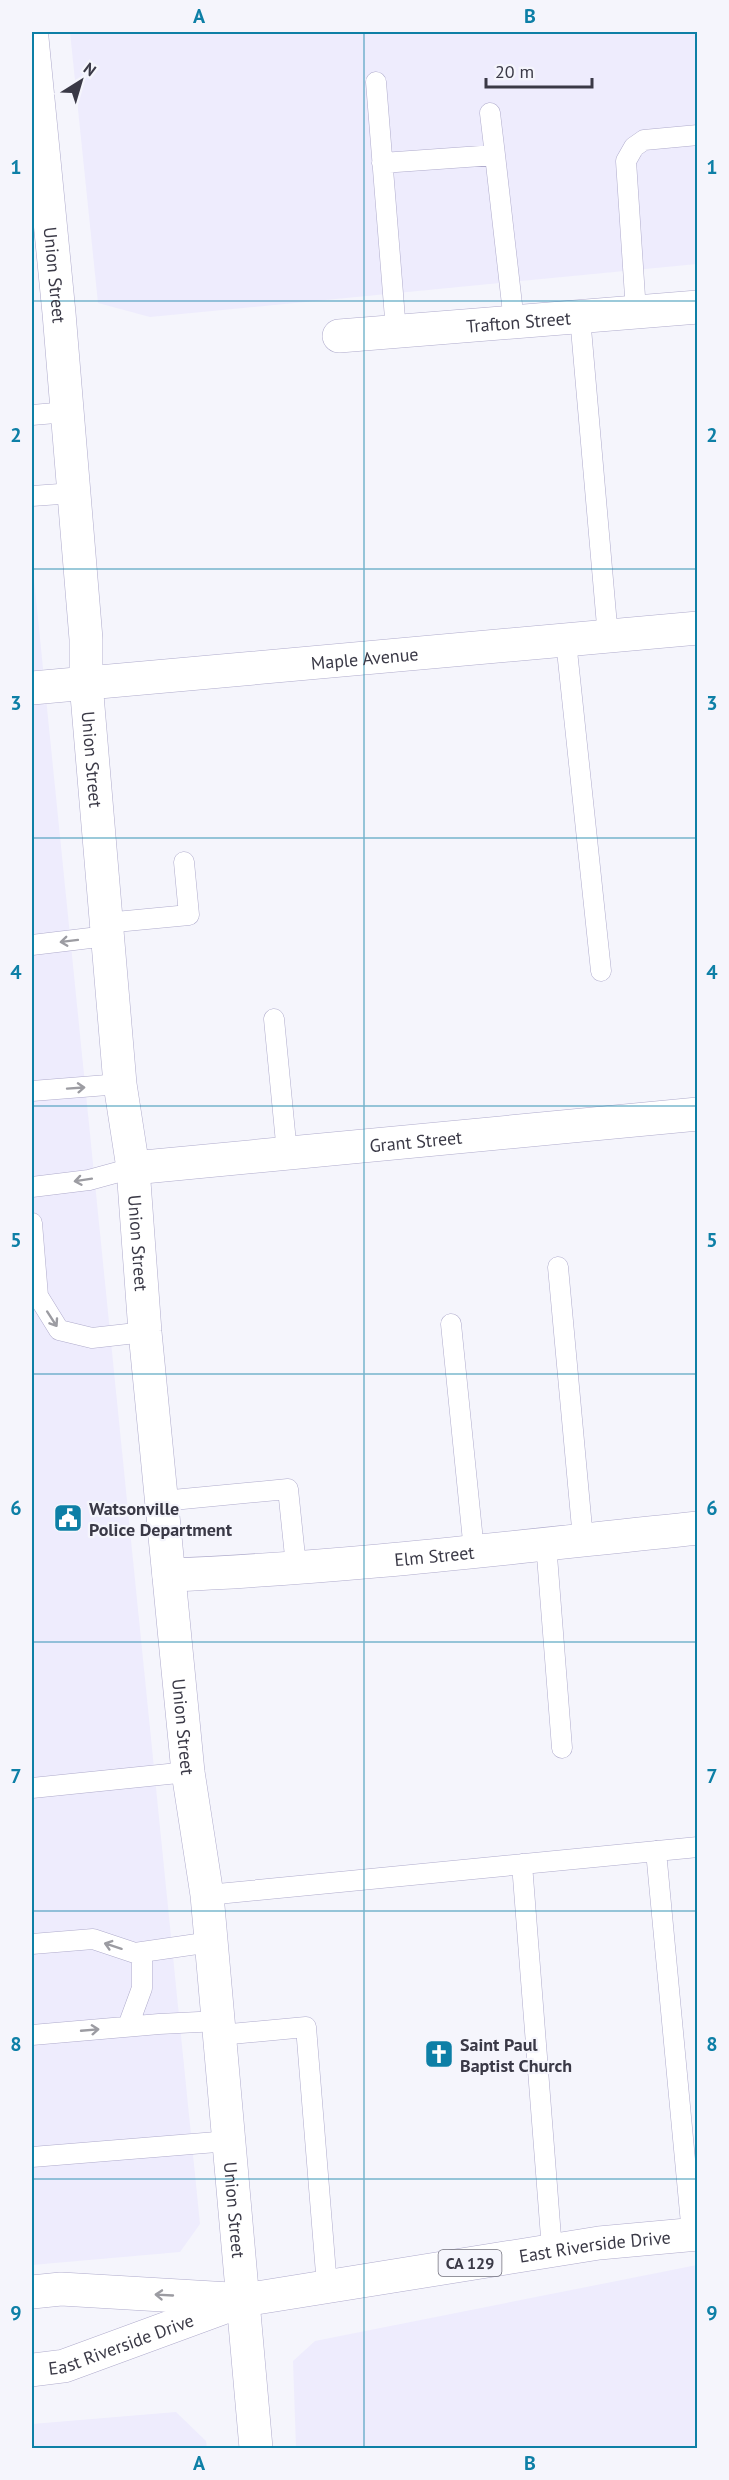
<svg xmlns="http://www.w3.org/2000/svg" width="729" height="2480" font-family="'PT Sans',sans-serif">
	<rect width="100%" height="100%" fill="#f5f5fc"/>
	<path fill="#eeecfd" d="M 70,32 L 697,32 L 697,264 L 150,317 L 98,303 Z
		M 32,559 L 200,2224 L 180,2252 L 32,2265 Z
		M 697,2265 L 697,2448 L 296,2448 L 293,2361 L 315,2341 Z
		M 176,2412 L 206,2441 L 207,2448 L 32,2448 L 32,2424 Z"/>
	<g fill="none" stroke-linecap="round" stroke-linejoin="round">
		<g stroke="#afabcc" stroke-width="21">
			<path id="service" d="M 376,82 L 396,331
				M 490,113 L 495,155
				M 382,163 L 495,155 L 514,322
				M 636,312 L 626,161 L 634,147 L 644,140 L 698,135
				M 580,317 L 608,637
				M 32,415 L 67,412
				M 32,496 L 74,493
				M 566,641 L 601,971
				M 105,923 L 189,915 L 184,862
				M 32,945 L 107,936
				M 274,1019 L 287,1153
				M 32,1091 L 120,1084
				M 32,1187 L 89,1180 L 133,1168
				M 32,1223 L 38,1296 L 59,1330 L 92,1338 L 145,1332
				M 558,1267 L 583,1539
				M 451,1324 L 474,1551
				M 162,1501 L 288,1489 L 296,1566
				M 546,1543 L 562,1748
				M 32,1788 L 188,1772
				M 656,1851 L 692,2234
				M 522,1864 L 552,2250
				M 207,1895 L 698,1847
				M 32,1944 L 93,1939 L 135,1953 L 211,1942
				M 128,2026 L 142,1988 L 142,1953
				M 32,2035 L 159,2024 L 219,2021
				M 220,2035 L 306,2027 L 327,2286
				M 32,2157 L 229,2141"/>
		</g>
		<g stroke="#afabcc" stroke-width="34">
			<g id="minor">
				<path id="s1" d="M 32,38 L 59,313 L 86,639 L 86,683 L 120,1084 L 133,1168 L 145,1332 L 188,1772 L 207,1895 L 256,2448"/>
				<path id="s2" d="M 339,336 L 698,307"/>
				<path id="s3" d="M 133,1168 L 698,1114"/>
				<path id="s4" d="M 169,1575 C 346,1568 522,1546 698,1528"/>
			</g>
		</g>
		<g stroke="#afabcc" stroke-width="34">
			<g id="tertiary">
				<path id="s5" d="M 32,688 L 698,628"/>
			</g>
		</g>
		<g stroke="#afabcc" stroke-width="34">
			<g id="trunk">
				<path d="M 32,2292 L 61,2289 L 230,2299"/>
				<path id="s6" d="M 32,2370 L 64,2366 L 244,2300 L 599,2243 L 698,2234"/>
			</g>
		</g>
		<use href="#service" stroke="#fff" stroke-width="20"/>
		<use href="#minor" stroke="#fff" stroke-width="33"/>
		<use href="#tertiary" stroke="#fff" stroke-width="33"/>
		<use href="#trunk" stroke="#fff" stroke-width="33"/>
	</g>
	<defs><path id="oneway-shaft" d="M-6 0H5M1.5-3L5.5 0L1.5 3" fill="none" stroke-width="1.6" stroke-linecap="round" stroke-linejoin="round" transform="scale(1.5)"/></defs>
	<g stroke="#9c9ca2">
		<use href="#oneway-shaft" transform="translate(69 941) rotate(173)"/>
		<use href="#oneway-shaft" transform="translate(76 1088) rotate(-4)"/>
		<use href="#oneway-shaft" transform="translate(83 1180) rotate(171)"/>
		<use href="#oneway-shaft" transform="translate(52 1319) rotate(57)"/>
		<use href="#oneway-shaft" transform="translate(113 1946) rotate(-162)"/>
		<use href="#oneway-shaft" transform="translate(90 2030) rotate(-5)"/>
		<use href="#oneway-shaft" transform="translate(164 2295) rotate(-177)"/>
	</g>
	<path fill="none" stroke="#0d7fa6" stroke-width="1.5" stroke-opacity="0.55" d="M 364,32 L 364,2448M 32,301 L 698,301M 32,569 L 698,569M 32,838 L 698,838M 32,1106 L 698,1106M 32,1374 L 698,1374M 32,1642 L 698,1642M 32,1911 L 698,1911M 32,2179 L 698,2179"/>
	<defs>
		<g id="civic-square" transform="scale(1.5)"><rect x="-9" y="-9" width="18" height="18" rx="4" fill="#0d7fa6" stroke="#f5f5fc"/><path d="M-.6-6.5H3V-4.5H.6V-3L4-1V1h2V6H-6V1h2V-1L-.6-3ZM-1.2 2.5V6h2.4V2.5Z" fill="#fff"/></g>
		<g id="church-square" transform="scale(1.5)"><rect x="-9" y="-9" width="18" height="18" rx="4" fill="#0d7fa6" stroke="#f5f5fc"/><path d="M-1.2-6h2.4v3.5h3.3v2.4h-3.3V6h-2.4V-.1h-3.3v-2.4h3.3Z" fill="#fff"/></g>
	</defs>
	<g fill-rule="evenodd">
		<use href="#civic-square" x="68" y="1518"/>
		<use href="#church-square" x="439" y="2054"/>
	</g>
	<g text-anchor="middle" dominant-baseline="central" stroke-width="4.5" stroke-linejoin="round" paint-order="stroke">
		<rect fill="#f5f5fc" stroke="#72717d" stroke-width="1.5" x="438.5" y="2250" width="63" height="26" rx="4.5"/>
		<g font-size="16" font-weight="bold" fill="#3a3946">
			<text x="470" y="2263">CA 129</text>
		</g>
		<g font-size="18" fill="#3a3946" stroke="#f5f5fc">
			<text stroke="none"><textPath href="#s1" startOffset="238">Union Street</textPath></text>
			<text stroke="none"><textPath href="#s2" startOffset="180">Trafton Street</textPath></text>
			<text stroke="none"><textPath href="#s5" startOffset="334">Maple Avenue</textPath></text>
			<text stroke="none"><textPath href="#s1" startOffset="724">Union Street</textPath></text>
			<text stroke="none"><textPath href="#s3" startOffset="284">Grant Street</textPath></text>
			<text stroke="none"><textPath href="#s1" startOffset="1210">Union Street</textPath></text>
			<text stroke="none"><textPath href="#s4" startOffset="266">Elm Street</textPath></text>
			<text stroke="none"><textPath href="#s1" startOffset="1696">Union Street</textPath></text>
			<text stroke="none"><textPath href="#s1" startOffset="2182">Union Street</textPath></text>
			<text stroke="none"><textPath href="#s6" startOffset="579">East Riverside Drive</textPath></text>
			<text stroke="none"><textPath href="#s6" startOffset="93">East Riverside Drive</textPath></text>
		</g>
		<g font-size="18" font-weight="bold" fill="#3a3946" stroke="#f5f5fc" text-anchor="start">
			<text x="89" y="1508">Watsonville<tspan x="89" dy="21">Police Department</tspan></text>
			<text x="460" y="2044">Saint Paul<tspan x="460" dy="21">Baptist Church</tspan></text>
		</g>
	</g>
	<rect width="729" height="2480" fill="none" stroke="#f5f5fc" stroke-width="66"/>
	<g transform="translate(81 81) rotate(37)" stroke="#f5f5fc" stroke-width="4.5" paint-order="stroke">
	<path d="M0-4.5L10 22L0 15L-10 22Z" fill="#3a3946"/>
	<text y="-9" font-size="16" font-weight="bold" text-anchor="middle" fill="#3a3946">N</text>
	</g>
	<path d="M486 78v9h106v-9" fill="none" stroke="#3a3946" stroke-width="3"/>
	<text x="495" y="78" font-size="18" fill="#3a3946" stroke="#f5f5fc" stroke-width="4.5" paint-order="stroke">20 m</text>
	<rect x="33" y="33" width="663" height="2414" fill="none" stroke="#0d7fa6" stroke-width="2"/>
	<g font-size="20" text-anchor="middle" font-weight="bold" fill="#0d7fa6">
		<text x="199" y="23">A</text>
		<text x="530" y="23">B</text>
		<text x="16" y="174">1</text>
		<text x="712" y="174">1</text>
		<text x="16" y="442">2</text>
		<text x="712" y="442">2</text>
		<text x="16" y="710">3</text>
		<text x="712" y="710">3</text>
		<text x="16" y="979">4</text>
		<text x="712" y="979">4</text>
		<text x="16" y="1247">5</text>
		<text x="712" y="1247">5</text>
		<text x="16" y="1515">6</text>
		<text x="712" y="1515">6</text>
		<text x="16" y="1783">7</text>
		<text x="712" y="1783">7</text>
		<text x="16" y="2051">8</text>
		<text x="712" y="2051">8</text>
		<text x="16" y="2320">9</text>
		<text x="712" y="2320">9</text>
		<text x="199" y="2470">A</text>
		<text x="530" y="2470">B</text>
	</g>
</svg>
